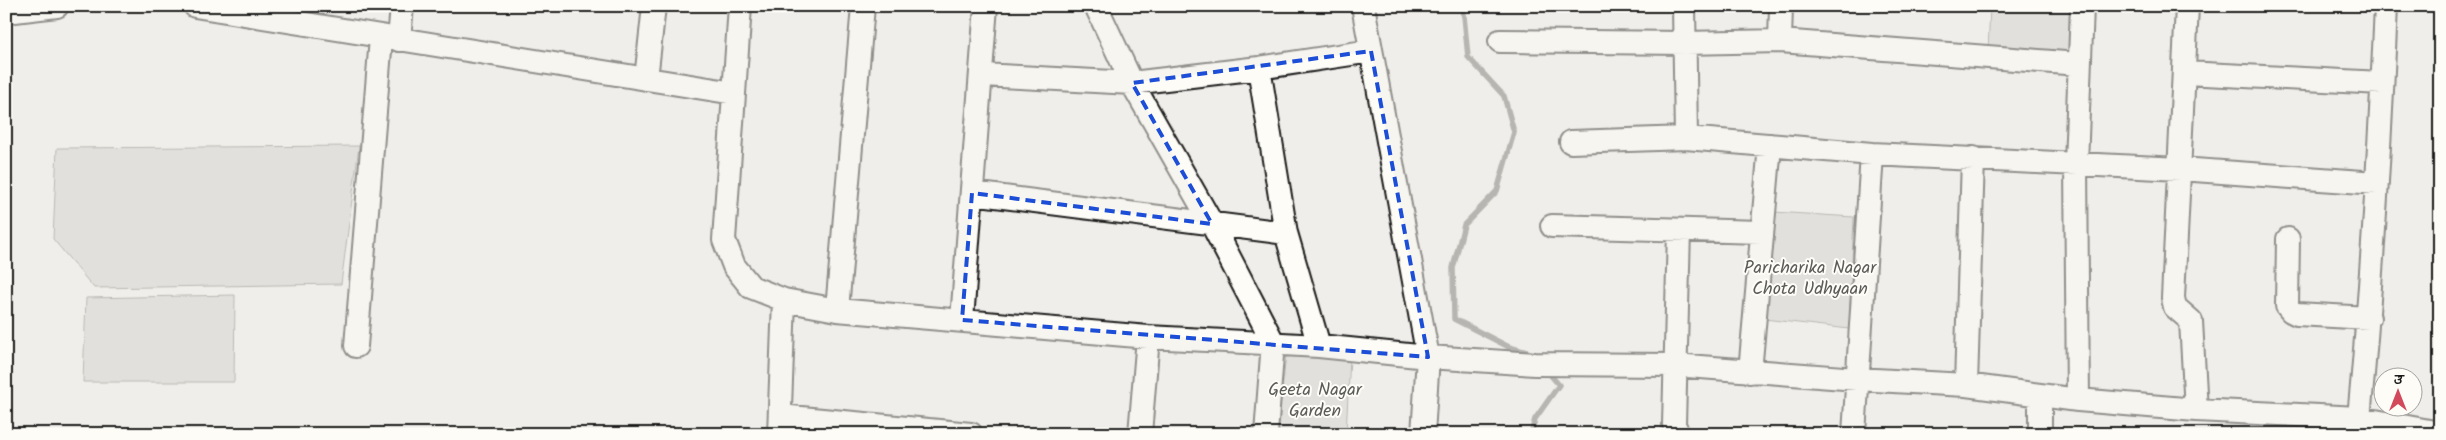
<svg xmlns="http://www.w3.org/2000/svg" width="2446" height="440" font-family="Kalam,'Playpen Sans Deva',sans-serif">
	<rect width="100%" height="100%" fill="#f0eeea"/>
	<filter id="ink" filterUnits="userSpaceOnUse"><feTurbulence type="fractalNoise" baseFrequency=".02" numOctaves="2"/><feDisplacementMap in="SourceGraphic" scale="10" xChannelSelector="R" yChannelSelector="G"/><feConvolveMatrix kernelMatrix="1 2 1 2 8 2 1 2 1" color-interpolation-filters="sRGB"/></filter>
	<g filter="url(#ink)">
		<path fill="#d0cfcc" stroke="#767674" d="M 1990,6 L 2075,6 L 2071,57 L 1988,52 Z
			M 359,146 L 341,284 L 94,288 L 53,239 L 57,148 Z
			M 1774,212 L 1854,217 L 1849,329 L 1764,319 Z
			M 235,295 L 234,382 L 83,382 L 86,298 Z
			M 1287,347 L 1350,357 L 1346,434 L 1277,434 Z
			M 790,424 L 902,434 L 789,434 Z"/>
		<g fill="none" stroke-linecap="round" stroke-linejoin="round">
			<path stroke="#706f6d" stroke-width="5.5" d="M 1463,6 L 1468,57 L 1504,96 L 1514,132 L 1497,191 L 1464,225 L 1453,268 L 1454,319 L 1509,347 L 1534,354
				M 1531,434 L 1535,419 L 1559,385 L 1547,371"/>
			<g stroke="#1c1c1c" stroke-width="26">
				<path id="street" d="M 195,6 L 734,93
					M 740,6 L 724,240 L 734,266 L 751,287 L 784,300 L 837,310 L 1148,337 L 1319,346 L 1428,357 L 1535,364 L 1674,365 L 1857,379 L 1966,385 L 2078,400 L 2196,410 L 2359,418 L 2440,433
					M 1096,6 L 1132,83 L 1212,224 L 1273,342 L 1266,434
					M 1363,6 L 1428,357 L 1423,434
					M 1684,6 L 1686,138
					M 2187,6 L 2173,298 L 2175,307 L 2191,321 L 2196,410
					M 6,12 L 57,6
					M 399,40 L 402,6
					M 1500,41 L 1685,43 L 1780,41 L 2079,64
					M 1780,41 L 1781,6
					M 1259,68 L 1286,233 L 1319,346
					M 2185,73 L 2382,83
					M 982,75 L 1132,83 L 1259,68 L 1371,51
					M 646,79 L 654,6
					M 1571,142 L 1686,138 L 1872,154 L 2180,169 L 2377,183
					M 972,193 L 1286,233
					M 1552,226 L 1761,232
					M 2288,239 L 2287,306 L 2291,311 L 2297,314 L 2369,318
					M 837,310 L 863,6
					M 962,320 L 986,6
					M 356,346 L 381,38
					M 1750,372 L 1770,145
					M 1966,385 L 1973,158
					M 2078,400 L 2076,164 L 2082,6
					M 780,416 L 971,434
					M 2359,418 C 2372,281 2380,144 2386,6
					M 779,434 L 784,300
					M 1140,434 L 1148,337
					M 1678,434 L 1674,424 L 1679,230
					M 1854,434 L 1872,154
					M 2040,434 L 2040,395"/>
			</g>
			<use href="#street" stroke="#fdfcf7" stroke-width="22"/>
		</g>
	</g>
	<path d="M0 0H2446V440H0ZM 1371,51 L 1428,357 L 962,320 L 972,193 L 1212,224 L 1132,83 Z" fill="#f0eeea" fill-opacity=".55" fill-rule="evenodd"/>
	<path fill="none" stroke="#1d4ed8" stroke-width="4" stroke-dasharray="10 6" stroke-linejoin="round" d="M 1371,51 L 1428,357 L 962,320 L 972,193 L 1212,224 L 1132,83 Z"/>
	<g text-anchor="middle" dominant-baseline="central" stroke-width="4" stroke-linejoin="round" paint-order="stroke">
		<g font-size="18" fill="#5b5b5a" stroke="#fdfcf7">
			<text x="1810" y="268">Paricharika Nagar<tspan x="1810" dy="21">Chota Udhyaan</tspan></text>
			<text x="1315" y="390">Geeta Nagar<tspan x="1315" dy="21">Garden</tspan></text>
		</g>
	</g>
	<rect width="2446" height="440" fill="none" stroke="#fdfcf7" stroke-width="25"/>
	<rect x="12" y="12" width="2421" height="415" fill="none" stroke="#1c1c1c" stroke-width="2" filter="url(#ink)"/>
	<g transform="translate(2398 392)"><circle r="24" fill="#fdfcf7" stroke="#a3a29f"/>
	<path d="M0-4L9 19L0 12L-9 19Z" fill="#d1495b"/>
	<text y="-8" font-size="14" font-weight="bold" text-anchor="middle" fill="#1c1c1c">उ</text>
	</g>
</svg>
